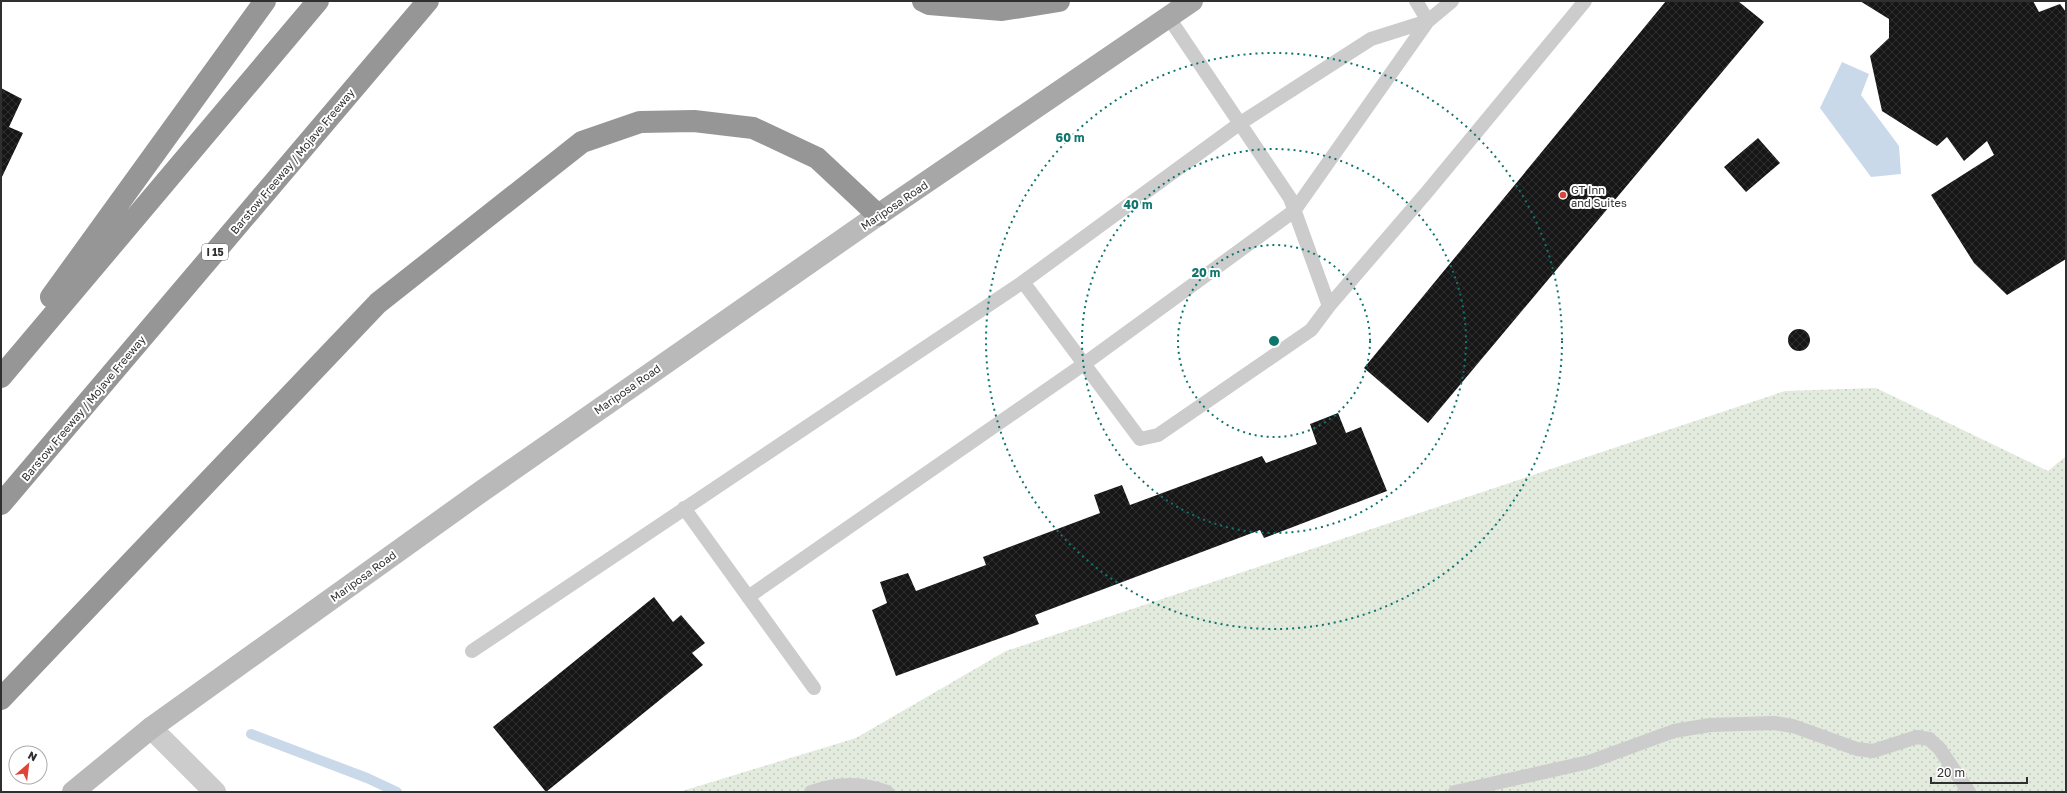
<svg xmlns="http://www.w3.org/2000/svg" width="2067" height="793" font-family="'Golos Text',sans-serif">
	<defs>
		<pattern id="grass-dots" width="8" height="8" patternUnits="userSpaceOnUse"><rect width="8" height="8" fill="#e2ebdd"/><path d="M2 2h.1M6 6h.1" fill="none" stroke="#c2cabe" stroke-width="1.8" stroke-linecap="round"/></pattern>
		<pattern id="building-cross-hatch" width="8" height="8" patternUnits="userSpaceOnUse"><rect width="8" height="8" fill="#161616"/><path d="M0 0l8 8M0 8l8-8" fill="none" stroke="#303030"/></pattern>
	</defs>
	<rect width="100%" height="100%" fill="#fff"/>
	<path fill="url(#grass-dots)" d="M 1876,388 L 2048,471 L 2066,456 L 2066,792 L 679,792 L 856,738 L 1006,651 L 1785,391 Z"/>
	<path fill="#cad9ea" d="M 1842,62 L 1869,74 L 1861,95 L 1899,146 L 1901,174 L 1871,177 L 1820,108 Z"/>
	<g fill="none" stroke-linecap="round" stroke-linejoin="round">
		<path stroke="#cad9ea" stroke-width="10" d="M 251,734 L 367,778 L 397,792"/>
	</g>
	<path fill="url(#building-cross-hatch)" d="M 1666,1 L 1738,1 L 1764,22 L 1428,423 L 1364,368 Z
		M 1860,1 L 2033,1 L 2039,12 L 2060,4 L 2066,12 L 2066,259 L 2007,295 L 1974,263 L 1931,195 L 1994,155 L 1987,141 L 1964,161 L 1947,137 L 1937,146 L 1882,111 L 1870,56 L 1889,38 L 1889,19 Z
		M 1,88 L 22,99 L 9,127 L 23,133 L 1,179 Z
		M 1758,138 L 1780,163 L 1746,192 L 1724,167 Z
		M1788 340a11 11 0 1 1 22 0a11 11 0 1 1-22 0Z
		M 1338,413 L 1346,433 L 1361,427 L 1387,491 L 1264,538 L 1260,530 L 1035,615 L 1039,624 L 896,676 L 872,610 L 887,603 L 880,582 L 908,573 L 916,591 L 986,565 L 983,557 L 1100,513 L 1094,495 L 1122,485 L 1130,505 L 1262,456 L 1266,463 L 1317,444 L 1310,424 Z
		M 654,597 L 673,622 L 681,615 L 705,643 L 692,653 L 703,665 L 546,792 L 493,727 Z"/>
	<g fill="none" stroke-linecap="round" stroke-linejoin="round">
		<path stroke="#ccc" stroke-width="14" d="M 1023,282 L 1140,439 L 1158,435 L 1311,330 L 1329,306 L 1290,198 L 1169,18
			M 1329,306 L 1427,192 L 1585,1
			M 684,508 L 814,688
			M 748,597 L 1084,364 L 1294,211 L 1428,21 L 1452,1
			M 472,651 L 1023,282 L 1239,124 L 1371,39 L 1428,21 L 1416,1
			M 811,792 C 837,783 862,782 887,792
			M 1455,792 L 1589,762 L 1674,731 L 1710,725 L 1774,723 L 1793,726 L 1857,749 L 1873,751 L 1917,737 L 1929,739 L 1939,748 L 1969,792"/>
		<path stroke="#ccc" stroke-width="22" d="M 151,728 L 215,792"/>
		<path stroke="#b9b9b9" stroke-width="22" d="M 73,792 L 151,728 L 482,491 L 878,215"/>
		<path stroke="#a7a7a7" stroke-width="22" d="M 878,215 L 1192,1"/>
		<path stroke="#969696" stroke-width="22" d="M 923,1 L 929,4 L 1002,10 L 1059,1
			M 51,297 L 265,1
			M 1,377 L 318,1
			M 1,504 L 428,1
			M 1,699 L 378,303 L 582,142 L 640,122 L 694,121 L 753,128 L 817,158 L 878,215"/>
	</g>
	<g fill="none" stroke="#0f766e" stroke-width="2" stroke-dasharray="2 4">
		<circle cx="1274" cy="341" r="96"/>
		<circle cx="1274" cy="341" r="192"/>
		<circle cx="1274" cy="341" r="288"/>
	</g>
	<circle fill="#dd4539" stroke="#fff" stroke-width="1.5" cx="1563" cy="195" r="4"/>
	<g text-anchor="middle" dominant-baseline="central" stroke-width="4" stroke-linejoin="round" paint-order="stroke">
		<rect fill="#fff" stroke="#6d6d6d" stroke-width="1" x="202" y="244" width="26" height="16" rx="3"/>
		<g font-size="10" font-weight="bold" fill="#2f2f2f">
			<text x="215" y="252">I 15</text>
		</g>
		<g font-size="11" fill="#2f2f2f" stroke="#fff">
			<text transform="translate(292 161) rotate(-50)">Barstow Freeway / Mojave Freeway</text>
			<text transform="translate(894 205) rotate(-34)">Mariposa Road</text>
			<text transform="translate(627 389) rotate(-35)">Mariposa Road</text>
			<text transform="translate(83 408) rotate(-50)">Barstow Freeway / Mojave Freeway</text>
			<text transform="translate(363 576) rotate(-36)">Mariposa Road</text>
		</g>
		<g font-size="11" fill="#2f2f2f" stroke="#fff" text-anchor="start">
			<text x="1571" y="189">GT Inn<tspan x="1571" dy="13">and Suites</tspan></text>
		</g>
	</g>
	<circle cx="1274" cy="341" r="6" fill="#0f766e" stroke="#fff" stroke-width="2"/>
	<g font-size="12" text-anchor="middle" font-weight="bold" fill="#0f766e" stroke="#fff" stroke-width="4" stroke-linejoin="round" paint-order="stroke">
		<text x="1070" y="142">60 m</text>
		<text x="1138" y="209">40 m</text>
		<text x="1206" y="277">20 m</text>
	</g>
	<rect width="2067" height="793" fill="none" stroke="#2f2f2f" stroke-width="4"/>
	<g transform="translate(28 765) rotate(28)"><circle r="19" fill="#ffffff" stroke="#acacac"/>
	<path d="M0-3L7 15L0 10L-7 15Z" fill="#dd4539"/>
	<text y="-6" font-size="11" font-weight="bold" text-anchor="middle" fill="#2f2f2f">N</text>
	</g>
	<path d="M1931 777v6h96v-6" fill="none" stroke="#2f2f2f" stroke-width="2"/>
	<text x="1937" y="777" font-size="12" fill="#2f2f2f" stroke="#ffffff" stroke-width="3" paint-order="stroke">20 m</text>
</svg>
